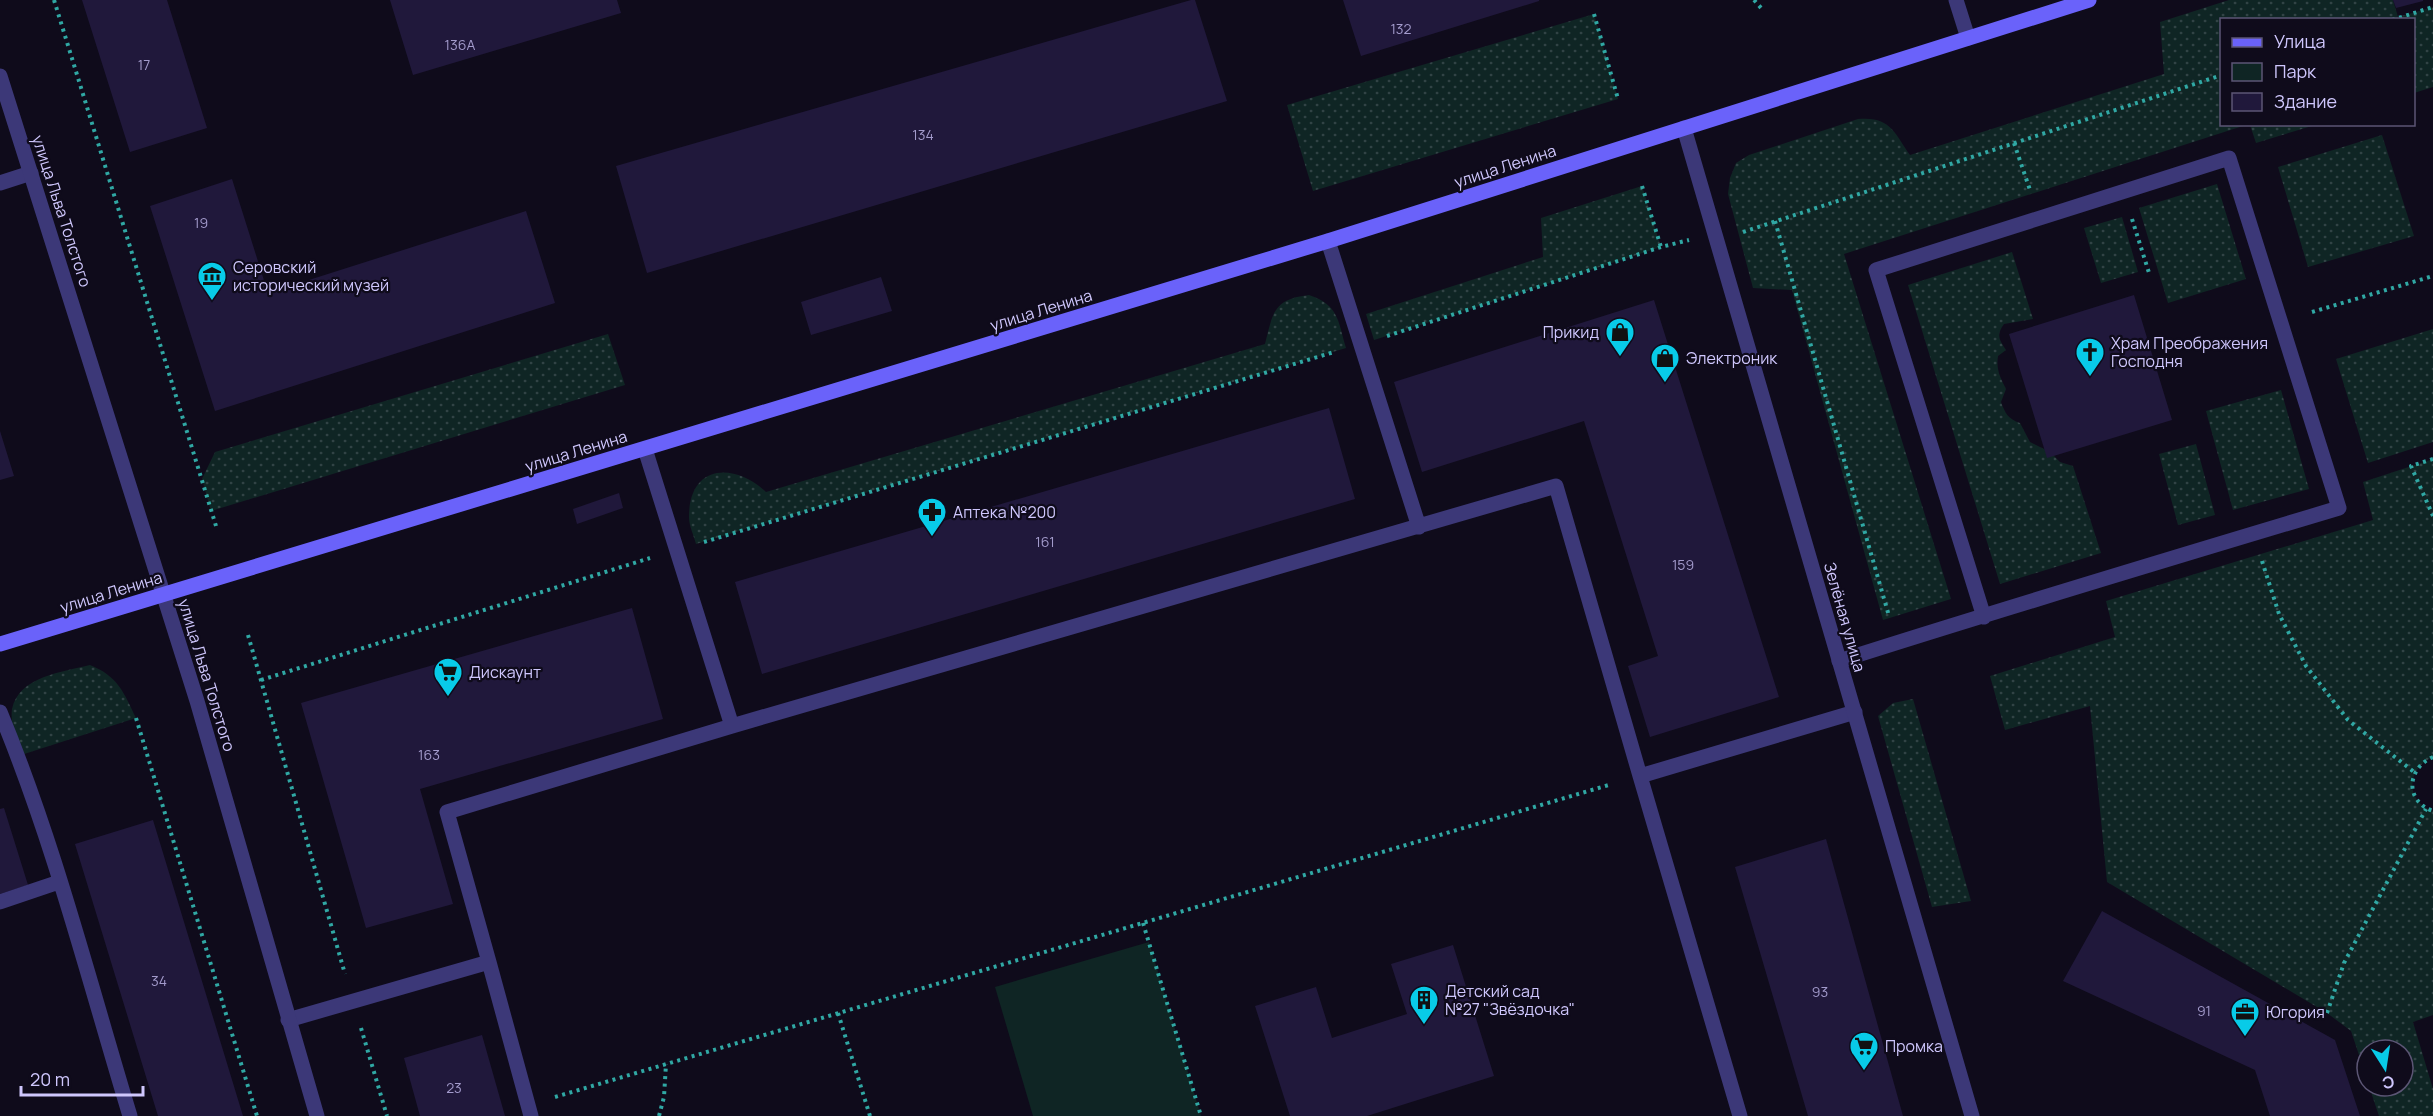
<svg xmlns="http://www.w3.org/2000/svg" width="2433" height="1116" font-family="Manrope,sans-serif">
	<defs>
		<pattern id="grass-dots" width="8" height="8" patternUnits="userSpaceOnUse" patternTransform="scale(1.5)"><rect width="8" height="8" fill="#0f2524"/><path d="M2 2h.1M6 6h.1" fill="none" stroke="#314345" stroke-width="1.8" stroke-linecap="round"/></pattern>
	</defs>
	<rect width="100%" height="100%" fill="#0f0b1b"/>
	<path fill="url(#grass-dots)" d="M 2229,0 L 2393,0 L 2398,17 L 2433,7 L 2433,87 L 2414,93 L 2414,20 L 2222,20 L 2222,124 L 2246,125 L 1844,254 L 1951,599 L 1883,620 L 1792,290 L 1753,288 L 1728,194 L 1730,178 L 1736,163 L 1749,155 L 1858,119 C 1890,116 1894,132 1910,155 L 2164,74 L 2160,22 Z
		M 1594,14 L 1618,99 L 1313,191 L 1287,105 Z
		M 2250,125 L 2250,124 L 2315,125 L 2256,143 Z
		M 2382,135 L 2414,236 L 2308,267 L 2278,167 Z
		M 2217,184 L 2246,279 L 2168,303 L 2139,208 Z
		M 1642,186 L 1661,247 L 1374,340 L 1366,314 L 1543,257 L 1541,218 Z
		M 2122,217 L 2138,272 L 2101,283 L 2084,228 Z
		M 2012,252 L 2033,319 L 2004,324 C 1996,335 1999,339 2006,350 L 1998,356 C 1996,370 2000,377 2006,389 L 2001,402 C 2005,413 2008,419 2020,423 L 2030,442 L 2050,452 L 2060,462 L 2073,466 L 2101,553 L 2000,584 L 1908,285 Z
		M 1309,295 C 1339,305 1338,321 1346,348 L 696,544 C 694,536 689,526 689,517 C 689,464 734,462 766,492 L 1265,344 C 1273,313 1273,299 1309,295 Z
		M 2433,329 L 2433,442 L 2368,463 L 2336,359 Z
		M 608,334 L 625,385 L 211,511 L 202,479 L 215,452 Z
		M 2281,390 L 2309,489 L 2233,510 L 2206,411 Z
		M 2196,444 L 2215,515 L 2178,525 L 2159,454 Z
		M 2433,459 L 2433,757 C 2407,768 2404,801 2433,811 L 2433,1015 L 2413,1022 L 2433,1089 L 2433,1116 L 2379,1116 L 2369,1086 L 2403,1086 L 2403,1050 L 2367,1050 L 2367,1079 L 2351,1031 L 2327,1013 L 2107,882 L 2090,706 L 2005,730 L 1990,676 L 2115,637 L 2106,601 L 2373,520 L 2363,482 Z
		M 90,665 C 118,676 124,693 136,718 L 18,756 C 16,742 10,723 12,709 C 19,676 63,672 90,665 Z
		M 1913,699 L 1971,901 L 1932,907 L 1878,716 L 1893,703 Z"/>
	<path fill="#0f2524" d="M 1149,942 L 1201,1116 L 1033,1116 L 995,987 Z"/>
	<path fill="#20183b" d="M 82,0 L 167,0 L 207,128 L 130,152 Z
		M 390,0 L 617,0 L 621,13 L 413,75 Z
		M 1191,0 L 1195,0 L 1227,101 L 647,273 L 616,166 Z
		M 1343,0 L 1539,0 L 1539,1 L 1361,56 Z
		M 2393,0 L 2423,0 L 2423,1 L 2396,8 Z
		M 232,179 L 268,293 L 526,211 L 555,303 L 215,411 L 150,206 Z
		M 881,277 L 892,311 L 811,335 L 801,302 Z
		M 2134,295 L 2172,420 L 2047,458 L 2009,334 Z
		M 1654,300 L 1779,697 L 1650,737 L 1628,666 L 1658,656 L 1584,421 L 1422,472 L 1394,382 Z
		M 1329,408 L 1355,499 L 762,674 L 735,582 Z
		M 0,431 L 14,476 L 0,480 Z
		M 619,493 L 623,508 L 577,524 L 573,509 Z
		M 632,608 L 663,719 L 420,789 L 453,904 L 366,928 L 301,703 Z
		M 4,808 L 28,885 L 0,894 L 0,809 Z
		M 153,820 L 243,1116 L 158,1116 L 75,844 Z
		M 1826,839 L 1903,1116 L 1808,1116 L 1735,867 Z
		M 2102,911 L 2335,1040 L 2360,1116 L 2270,1116 L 2255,1070 L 2063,981 Z
		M 1453,945 L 1494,1076 L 1367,1116 L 1290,1116 L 1255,1006 L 1316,987 L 1332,1038 L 1407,1014 L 1391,964 Z
		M 482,1035 L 505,1116 L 420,1116 L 404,1058 Z"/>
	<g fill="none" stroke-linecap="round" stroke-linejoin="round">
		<path stroke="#30a8a4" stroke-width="4" stroke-dasharray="3 4.5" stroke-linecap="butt" d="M 54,0 L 216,526
			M 1754,0 L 1762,9
			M 1594,14 L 1618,99
			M 2392,20 L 2433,7
			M 2014,143 L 2030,190
			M 1642,186 L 1661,247
			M 2132,219 L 2150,276
			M 1775,221 L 1889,616
			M 1743,232 L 2222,75
			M 2312,312 L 2433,276
			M 1387,336 L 1661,247 L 1689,240
			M 2433,459 L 2411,466 L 2433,516
			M 704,542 L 1334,352
			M 2262,561 L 2279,614 L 2306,666 L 2348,720 L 2414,772
			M 248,635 L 345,974
			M 261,680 L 650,558
			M 136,718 L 257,1116
			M 2433,757 C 2407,768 2404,801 2433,811
			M 1143,923 L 1201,1116
			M 838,1013 L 870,1116
			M 2327,1013 L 2344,963 L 2426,809
			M 361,1028 L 387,1116
			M 555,1097 L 1612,784
			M 659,1116 L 664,1097 L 666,1064"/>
		<path stroke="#3c3878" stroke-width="15" d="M 0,183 L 31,173
			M 1328,241 L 1419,527
			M 645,449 L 732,726
			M 1839,661 C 2005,608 2172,558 2339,508 L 2229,158 L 1876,270 L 1984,617
			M 0,712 C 54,842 89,981 130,1116
			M 0,902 L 59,882
			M 489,962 L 531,1116
			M 288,1020 L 489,962 L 447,812 L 732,726 L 1556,486 L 1640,776
			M 1740,1116 L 1640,776 L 1855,712"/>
		<path stroke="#3c3878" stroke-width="15" d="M 1684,128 L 1972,1116"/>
		<path stroke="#3c3878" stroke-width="15" d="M 1956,0 L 1968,38
			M 0,76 L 197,701 L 317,1116"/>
		<path stroke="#6a62fa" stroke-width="15" d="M 0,644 L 1328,241 L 2089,0"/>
	</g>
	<defs>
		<g id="museum-pin" transform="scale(1.5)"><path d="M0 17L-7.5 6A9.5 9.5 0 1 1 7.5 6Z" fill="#08cbe8" stroke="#0f0b1b"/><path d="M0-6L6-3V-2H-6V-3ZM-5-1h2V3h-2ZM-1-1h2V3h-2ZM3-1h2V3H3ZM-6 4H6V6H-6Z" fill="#111"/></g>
		<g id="shop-pin" transform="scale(1.5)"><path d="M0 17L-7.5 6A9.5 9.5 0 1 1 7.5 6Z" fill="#08cbe8" stroke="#0f0b1b"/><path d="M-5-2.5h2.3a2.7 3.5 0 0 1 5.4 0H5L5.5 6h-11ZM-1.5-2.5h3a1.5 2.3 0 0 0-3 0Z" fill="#111"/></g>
		<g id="church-pin" transform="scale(1.5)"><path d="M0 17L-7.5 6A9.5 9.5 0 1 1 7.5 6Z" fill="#08cbe8" stroke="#0f0b1b"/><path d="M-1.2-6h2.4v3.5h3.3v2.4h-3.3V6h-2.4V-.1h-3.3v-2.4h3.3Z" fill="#111"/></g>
		<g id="pharmacy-pin" transform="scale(1.5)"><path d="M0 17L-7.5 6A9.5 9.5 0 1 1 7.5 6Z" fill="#08cbe8" stroke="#0f0b1b"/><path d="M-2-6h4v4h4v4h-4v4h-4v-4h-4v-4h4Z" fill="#111"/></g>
		<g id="supermarket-pin" transform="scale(1.5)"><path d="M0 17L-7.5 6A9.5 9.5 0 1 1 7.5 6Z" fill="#08cbe8" stroke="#0f0b1b"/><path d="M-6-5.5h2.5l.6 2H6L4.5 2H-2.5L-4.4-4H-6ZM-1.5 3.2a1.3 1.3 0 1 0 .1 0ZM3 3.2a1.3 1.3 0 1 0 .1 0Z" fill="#111"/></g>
		<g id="building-pin" transform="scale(1.5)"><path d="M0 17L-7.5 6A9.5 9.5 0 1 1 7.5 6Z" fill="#08cbe8" stroke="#0f0b1b"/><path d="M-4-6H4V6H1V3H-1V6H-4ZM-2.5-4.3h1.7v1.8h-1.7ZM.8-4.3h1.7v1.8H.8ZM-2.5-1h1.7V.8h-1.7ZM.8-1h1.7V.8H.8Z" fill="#111"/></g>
		<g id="office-pin" transform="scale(1.5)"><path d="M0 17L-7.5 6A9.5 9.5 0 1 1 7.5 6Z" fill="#08cbe8" stroke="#0f0b1b"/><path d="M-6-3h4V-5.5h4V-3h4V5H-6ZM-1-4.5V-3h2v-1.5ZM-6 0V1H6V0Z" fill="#111"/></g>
	</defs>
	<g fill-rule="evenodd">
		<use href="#museum-pin" x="212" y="276"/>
		<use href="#shop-pin" x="1620" y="332"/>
		<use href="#church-pin" x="2090" y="352"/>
		<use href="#shop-pin" x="1665" y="358"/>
		<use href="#pharmacy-pin" x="932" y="512"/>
		<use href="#supermarket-pin" x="448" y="672"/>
		<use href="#building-pin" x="1424" y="1000"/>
		<use href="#office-pin" x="2245" y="1012"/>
		<use href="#supermarket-pin" x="1864" y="1046"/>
	</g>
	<g text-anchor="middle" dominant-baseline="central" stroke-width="4.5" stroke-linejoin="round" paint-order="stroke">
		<g font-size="14" fill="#a39bcc">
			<text x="1401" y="28">132</text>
			<text x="460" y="44">136А</text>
			<text x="144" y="64">17</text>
			<text x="923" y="134">134</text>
			<text x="201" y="222">19</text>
			<text x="1045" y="541">161</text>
			<text x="1683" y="564">159</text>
			<text x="429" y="754">163</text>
			<text x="159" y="980">34</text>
			<text x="1820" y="991">93</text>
			<text x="2204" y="1010">91</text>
			<text x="454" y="1087">23</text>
		</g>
		<g font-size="16" fill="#cfc7fd" stroke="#0f0b1b">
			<text transform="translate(1505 166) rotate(-18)">улица Ленина</text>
			<text transform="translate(62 211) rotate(72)">улица Льва Толстого</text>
			<text transform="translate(1041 310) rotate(-17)">улица Ленина</text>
			<text transform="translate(576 451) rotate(-17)">улица Ленина</text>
			<text transform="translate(111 592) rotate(-17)">улица Ленина</text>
			<text transform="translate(1845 617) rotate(74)">Зелёная улица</text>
			<text transform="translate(207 675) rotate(73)">улица Льва Толстого</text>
		</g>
		<g font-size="16" fill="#cfc7fd" stroke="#0f0b1b" text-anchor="start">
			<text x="233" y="267">Серовский<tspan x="233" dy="18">исторический музей</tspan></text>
			<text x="1599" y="332" text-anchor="end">Прикид</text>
			<text x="2111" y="343">Храм Преображения<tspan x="2111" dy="18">Господня</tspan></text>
			<text x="1686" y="358">Электроник</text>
			<text x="953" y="512">Аптека №200</text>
			<text x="469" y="672">Дискаунт</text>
			<text x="1445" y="991">Детский сад<tspan x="1445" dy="18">№27 "Звёздочка"</tspan></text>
			<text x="2266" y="1012">Югория</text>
			<text x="1885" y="1046">Промка</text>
		</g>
	</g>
	<rect x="2220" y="18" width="195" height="108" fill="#0f0b1b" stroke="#5c5675" stroke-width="1.5"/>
	<rect x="2232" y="38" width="30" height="9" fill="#6a62fa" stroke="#5c5675" stroke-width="1.5"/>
	<text x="2274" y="48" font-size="18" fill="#cfc7fd">Улица</text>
	<rect x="2232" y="63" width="30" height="18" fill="#0f2524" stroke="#5c5675" stroke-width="1.5"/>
	<text x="2274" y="78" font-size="18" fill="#cfc7fd">Парк</text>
	<rect x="2232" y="93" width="30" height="18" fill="#20183b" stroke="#5c5675" stroke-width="1.5"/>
	<text x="2274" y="108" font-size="18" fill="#cfc7fd">Здание</text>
	<g transform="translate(2385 1068) rotate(168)"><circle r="28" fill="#0f0b1b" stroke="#5c5675" stroke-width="1.5"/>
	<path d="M0-4.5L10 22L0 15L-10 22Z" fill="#08cbe8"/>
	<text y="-9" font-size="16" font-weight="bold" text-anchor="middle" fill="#cfc7fd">С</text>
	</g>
	<path d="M21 1086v9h122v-9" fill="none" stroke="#cfc7fd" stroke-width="3"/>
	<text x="30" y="1086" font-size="18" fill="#cfc7fd" stroke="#0f0b1b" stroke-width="4.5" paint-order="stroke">20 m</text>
</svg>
